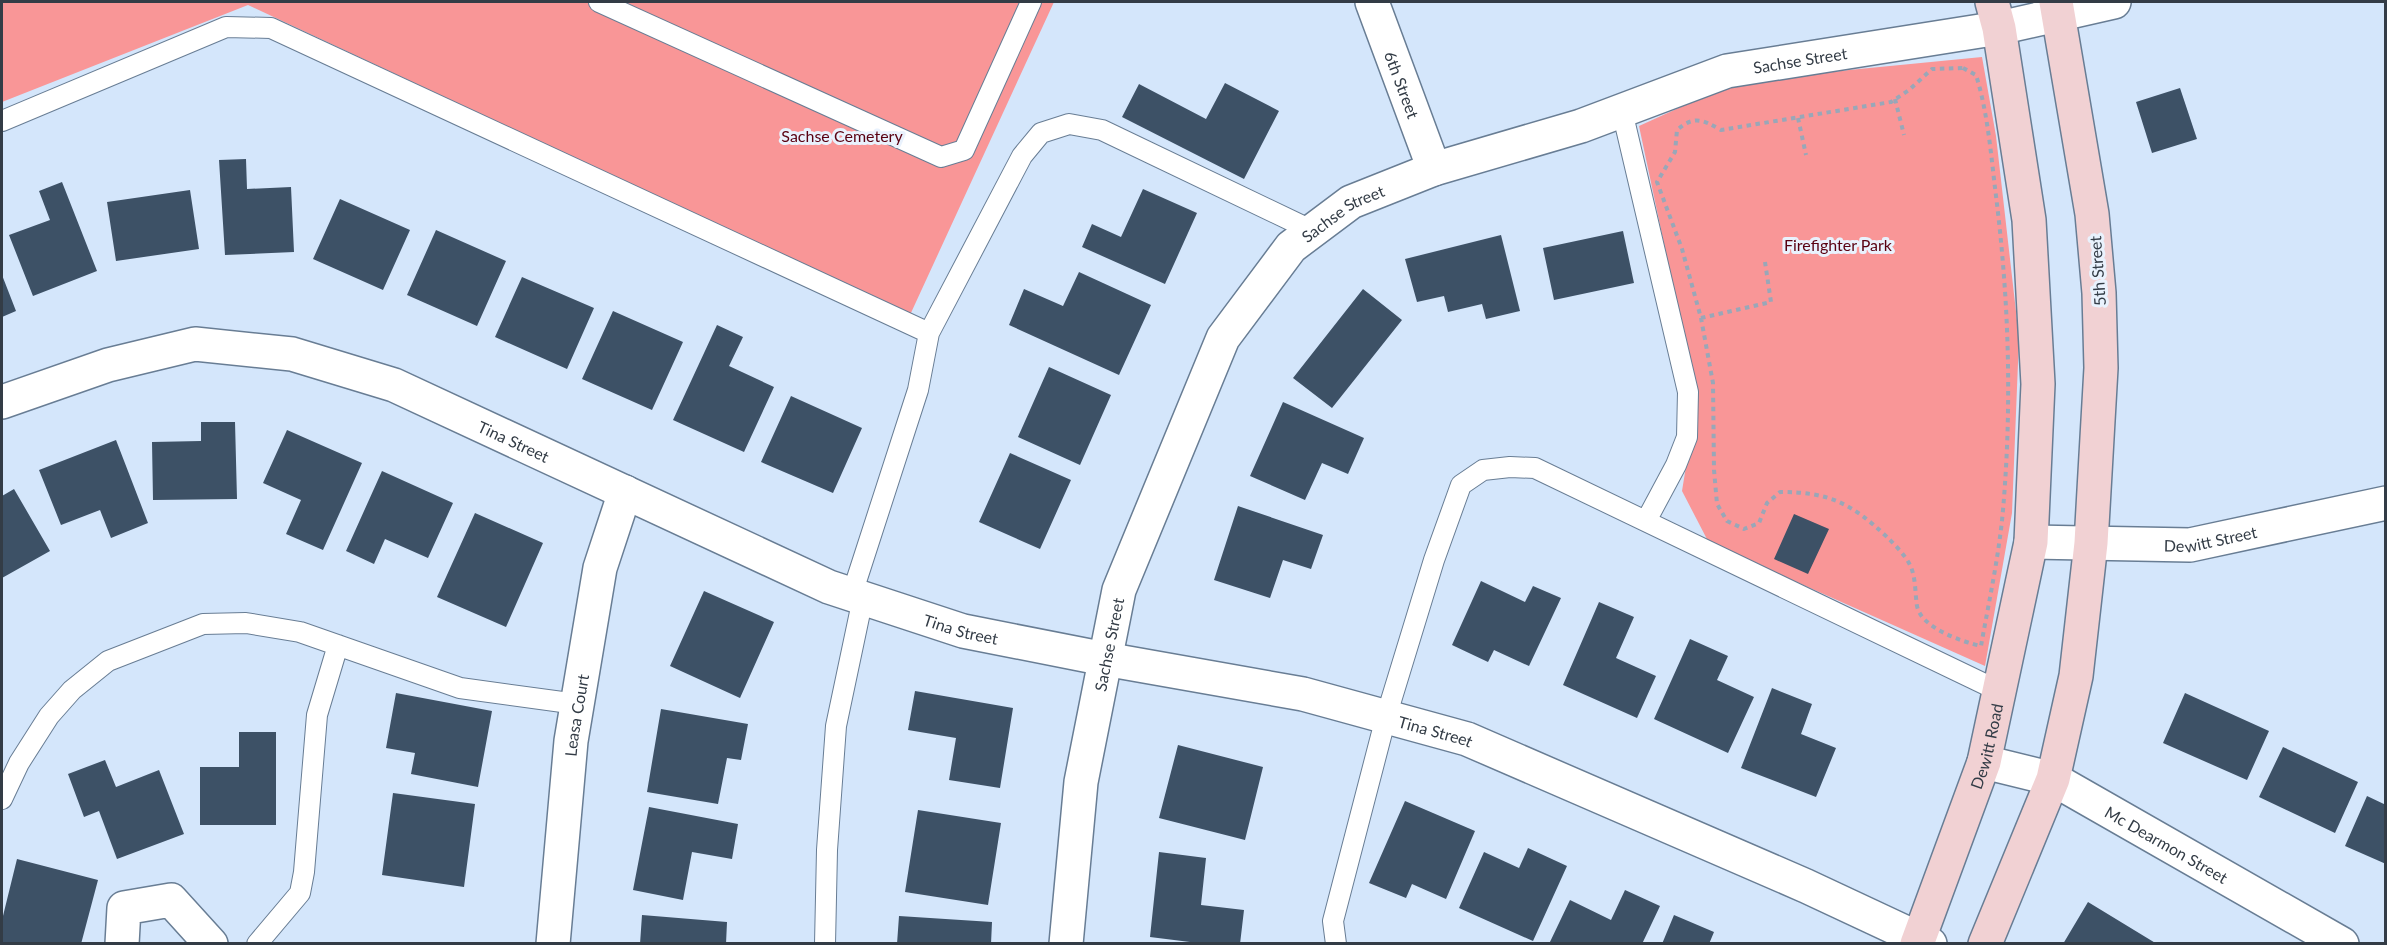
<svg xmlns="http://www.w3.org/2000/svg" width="2387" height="945" font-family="Lato,sans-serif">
	<rect width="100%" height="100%" fill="#d4e6fb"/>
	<path fill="#f99697" d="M 2,2 L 1054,2 L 910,315 L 248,5 L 2,102 Z
		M 1982,57 L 1996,136 L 2019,338 L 2012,513 L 1985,666 L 1709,543 L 1682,491 L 1697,399 L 1639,126 L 1727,86 L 1849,70 Z"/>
	<path fill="#3d5166" d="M 1225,83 L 1279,111 L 1244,179 L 1122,117 L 1139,84 L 1206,119 Z
		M 2180,88 L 2197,139 L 2152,153 L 2136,102 Z
		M 246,159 L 247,189 L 291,187 L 294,252 L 225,255 L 219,160 Z
		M 62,182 L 97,271 L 33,296 L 9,235 L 50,220 L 39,191 Z
		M 1143,189 L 1197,213 L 1165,284 L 1082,247 L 1092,224 L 1121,237 Z
		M 190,190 L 199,249 L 116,261 L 107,202 Z
		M 340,199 L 410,230 L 383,290 L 313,259 Z
		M 436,230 L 506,261 L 477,326 L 407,295 Z
		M 1623,231 L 1634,283 L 1554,300 L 1543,248 Z
		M 1501,235 L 1520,311 L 1486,319 L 1482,304 L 1448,312 L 1444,296 L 1417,302 L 1405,259 Z
		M 1079,272 L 1151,305 L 1119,375 L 1009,325 L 1024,289 L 1063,306 Z
		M 2,275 L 16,311 L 2,317 Z
		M 522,277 L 594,308 L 567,369 L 495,337 Z
		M 1363,289 L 1402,320 L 1332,408 L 1293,378 Z
		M 613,311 L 683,342 L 652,410 L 582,379 Z
		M 717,325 L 743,337 L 729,366 L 774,387 L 744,452 L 673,420 Z
		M 1049,367 L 1111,395 L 1080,465 L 1018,437 Z
		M 791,396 L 862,428 L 833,493 L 761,462 Z
		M 1283,402 L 1364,438 L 1348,474 L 1322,463 L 1305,500 L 1250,476 Z
		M 201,422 L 235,422 L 237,499 L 153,500 L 152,442 L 201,441 Z
		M 287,430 L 362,463 L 323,550 L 286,534 L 301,500 L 263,483 Z
		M 116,440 L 148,523 L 111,538 L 100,510 L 61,525 L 39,470 Z
		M 1010,453 L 1071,480 L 1040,549 L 979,522 Z
		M 382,471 L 453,503 L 428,558 L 385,539 L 374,564 L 346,551 Z
		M 14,489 L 50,551 L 2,578 L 2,496 Z
		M 1238,506 L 1323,535 L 1311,569 L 1283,560 L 1270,598 L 1214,580 Z
		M 475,513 L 543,543 L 506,627 L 437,597 Z
		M 1794,514 L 1829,529 L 1808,574 L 1774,559 Z
		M 1481,581 L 1525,602 L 1533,586 L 1561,598 L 1529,666 L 1494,650 L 1488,662 L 1452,645 Z
		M 704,591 L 774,622 L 740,698 L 670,666 Z
		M 1599,602 L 1634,617 L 1616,658 L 1656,676 L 1637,718 L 1563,685 Z
		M 1690,639 L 1728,656 L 1717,680 L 1754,697 L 1728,753 L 1654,719 Z
		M 1772,688 L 1812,704 L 1801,734 L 1836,748 L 1816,797 L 1741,768 Z
		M 915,691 L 1013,708 L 1000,788 L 949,780 L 956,738 L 908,730 Z
		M 396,693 L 492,711 L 478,787 L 411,774 L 415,753 L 386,748 Z
		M 2185,693 L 2269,731 L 2247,780 L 2163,743 Z
		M 661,709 L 748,724 L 741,760 L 727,758 L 718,804 L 647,792 Z
		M 239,732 L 276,732 L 276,825 L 200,825 L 200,767 L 239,767 Z
		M 1178,745 L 1263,767 L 1245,840 L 1159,818 Z
		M 2283,747 L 2358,782 L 2335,833 L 2259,797 Z
		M 105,760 L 116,787 L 159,770 L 184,834 L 117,859 L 99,811 L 84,817 L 68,774 Z
		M 393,793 L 475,804 L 464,887 L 382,875 Z
		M 2367,796 L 2386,805 L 2386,864 L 2345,846 Z
		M 1405,801 L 1475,831 L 1446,899 L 1412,884 L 1406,898 L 1369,883 Z
		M 649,807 L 738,824 L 732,859 L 692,852 L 683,900 L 633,890 Z
		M 918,810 L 1001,823 L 988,905 L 905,892 Z
		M 1528,848 L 1567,866 L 1533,941 L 1459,908 L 1484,852 L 1519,868 Z
		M 1159,852 L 1206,858 L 1201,905 L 1244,910 L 1240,944 L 1206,944 L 1150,937 Z
		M 17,859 L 98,880 L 81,944 L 2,944 L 2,920 Z
		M 1625,890 L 1660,906 L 1642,944 L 1549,944 L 1570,900 L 1611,920 Z
		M 2088,902 L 2157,944 L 2063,944 Z
		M 642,915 L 727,922 L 726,944 L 640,944 Z
		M 1674,915 L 1714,932 L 1709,944 L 1662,944 Z
		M 899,916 L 992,922 L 991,944 L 897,944 Z"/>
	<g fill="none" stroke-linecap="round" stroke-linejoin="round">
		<g stroke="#687d94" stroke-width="22">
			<path id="service" d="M 599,2 L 941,157 L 964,150 L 1031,2
				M 1622,111 L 1688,392 L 1687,437 L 1676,465 L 1646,521
				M 2,121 L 226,27 L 271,28 L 929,333 L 918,390 L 852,594
				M 929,333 L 1022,156 L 1041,133 L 1069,124 L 1102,130 L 1313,231
				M 2,799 L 19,763 L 49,716 L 72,690 L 108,661 L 203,624 L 246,623 L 300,632 L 460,688 L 577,704
				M 257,944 L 300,893 L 304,872 L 317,715 L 338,645
				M 825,944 L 827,850 L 836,726 L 863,598
				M 1336,944 L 1333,921 L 1386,717 L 1434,560 L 1461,485 L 1483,470 L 1510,467 L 1535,468 L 1999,691"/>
		</g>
		<g stroke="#687d94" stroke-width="36">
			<g id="minor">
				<path id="s1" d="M 1372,2 L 1434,169"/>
				<path id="s2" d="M 2,402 L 108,365 L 195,344 L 292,354 L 394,385 L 829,587 L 963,631 L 1105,659 L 1303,694 L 1467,739 L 1806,886 L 1930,944"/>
				<path id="s3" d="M 2031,542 L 2190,545 L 2386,503"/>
				<path id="s4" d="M 1984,762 L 2053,779 L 2342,944"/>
				<path d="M 122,944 L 124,908 L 171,900 L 211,944"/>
				<path id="s5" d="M 553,944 L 571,741 L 600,568 L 625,492"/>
				<path id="s6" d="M 1066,944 L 1081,782 L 1119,590 L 1223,338 L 1291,247 L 1351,202 L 1434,169 L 1581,126 L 1727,71 L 1999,28 L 2114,2"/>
			</g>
		</g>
		<g stroke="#687d94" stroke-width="36">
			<g id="secondary">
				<path id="s7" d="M 1917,944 L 1984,762 L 2031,542 L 2038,384 L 2029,220 L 1999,28 L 1992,2"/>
				<path d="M 1985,944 L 2053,779 L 2076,676 L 2091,543 L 2101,368 L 2099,293 L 2092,214 L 2056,2"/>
			</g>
		</g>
		<path stroke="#99a7b8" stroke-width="4" stroke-dasharray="4.5 4.5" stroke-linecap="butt" d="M 1963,68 L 1976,75 C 1988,113 1991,156 1996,196 C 2009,301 2012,405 2003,510 C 1999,556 1989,601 1981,646 C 1963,642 1921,628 1917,606 C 1915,594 1916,577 1910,565 C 1905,555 1895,545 1887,537 C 1851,503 1829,492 1780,492 L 1767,503 L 1759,523 L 1744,529 L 1727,521 L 1717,504 L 1714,470 L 1713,383 L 1701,318 L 1682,249 L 1657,182 L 1675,152 L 1677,130 C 1694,115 1703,120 1721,130 L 1891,102 L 1909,90 L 1932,69 Z
			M 1895,99 L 1904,135
			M 1798,118 L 1806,155
			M 1701,318 L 1771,302 L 1765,262"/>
		<use href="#service" stroke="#fff" stroke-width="20"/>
		<use href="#minor" stroke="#fff" stroke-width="33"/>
		<use href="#secondary" stroke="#f1d1d3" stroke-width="33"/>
	</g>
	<g text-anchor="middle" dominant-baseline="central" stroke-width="6" stroke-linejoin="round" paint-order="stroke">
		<g font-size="16" fill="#333c46" stroke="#e9f2fd">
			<text stroke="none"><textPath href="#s6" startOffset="1292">Sachse Street</textPath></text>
			<text stroke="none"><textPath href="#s1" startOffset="88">6th Street</textPath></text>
			<text stroke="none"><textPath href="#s6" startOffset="807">Sachse Street</textPath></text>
			<text transform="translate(2097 271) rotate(-94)">5th Street</text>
			<text stroke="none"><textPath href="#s2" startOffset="538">Tina Street</textPath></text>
			<text stroke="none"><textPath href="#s3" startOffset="180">Dewitt Street</textPath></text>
			<text stroke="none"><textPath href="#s2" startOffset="1024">Tina Street</textPath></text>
			<text stroke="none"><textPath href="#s6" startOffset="303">Sachse Street</textPath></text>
			<text stroke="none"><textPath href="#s5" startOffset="230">Leasa Court</textPath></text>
			<text stroke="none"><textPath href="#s2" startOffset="1510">Tina Street</textPath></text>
			<text stroke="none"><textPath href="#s7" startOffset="210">Dewitt Road</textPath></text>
			<text stroke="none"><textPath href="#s4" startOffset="202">Mc Dearmon Street</textPath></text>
		</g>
		<g font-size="16" fill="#590011" stroke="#e9f2fd">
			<text x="842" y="135">Sachse Cemetery</text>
			<text x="1838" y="244">Firefighter Park</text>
		</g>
	</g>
	<rect width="2387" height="945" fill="none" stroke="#333c46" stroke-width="6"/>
</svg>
